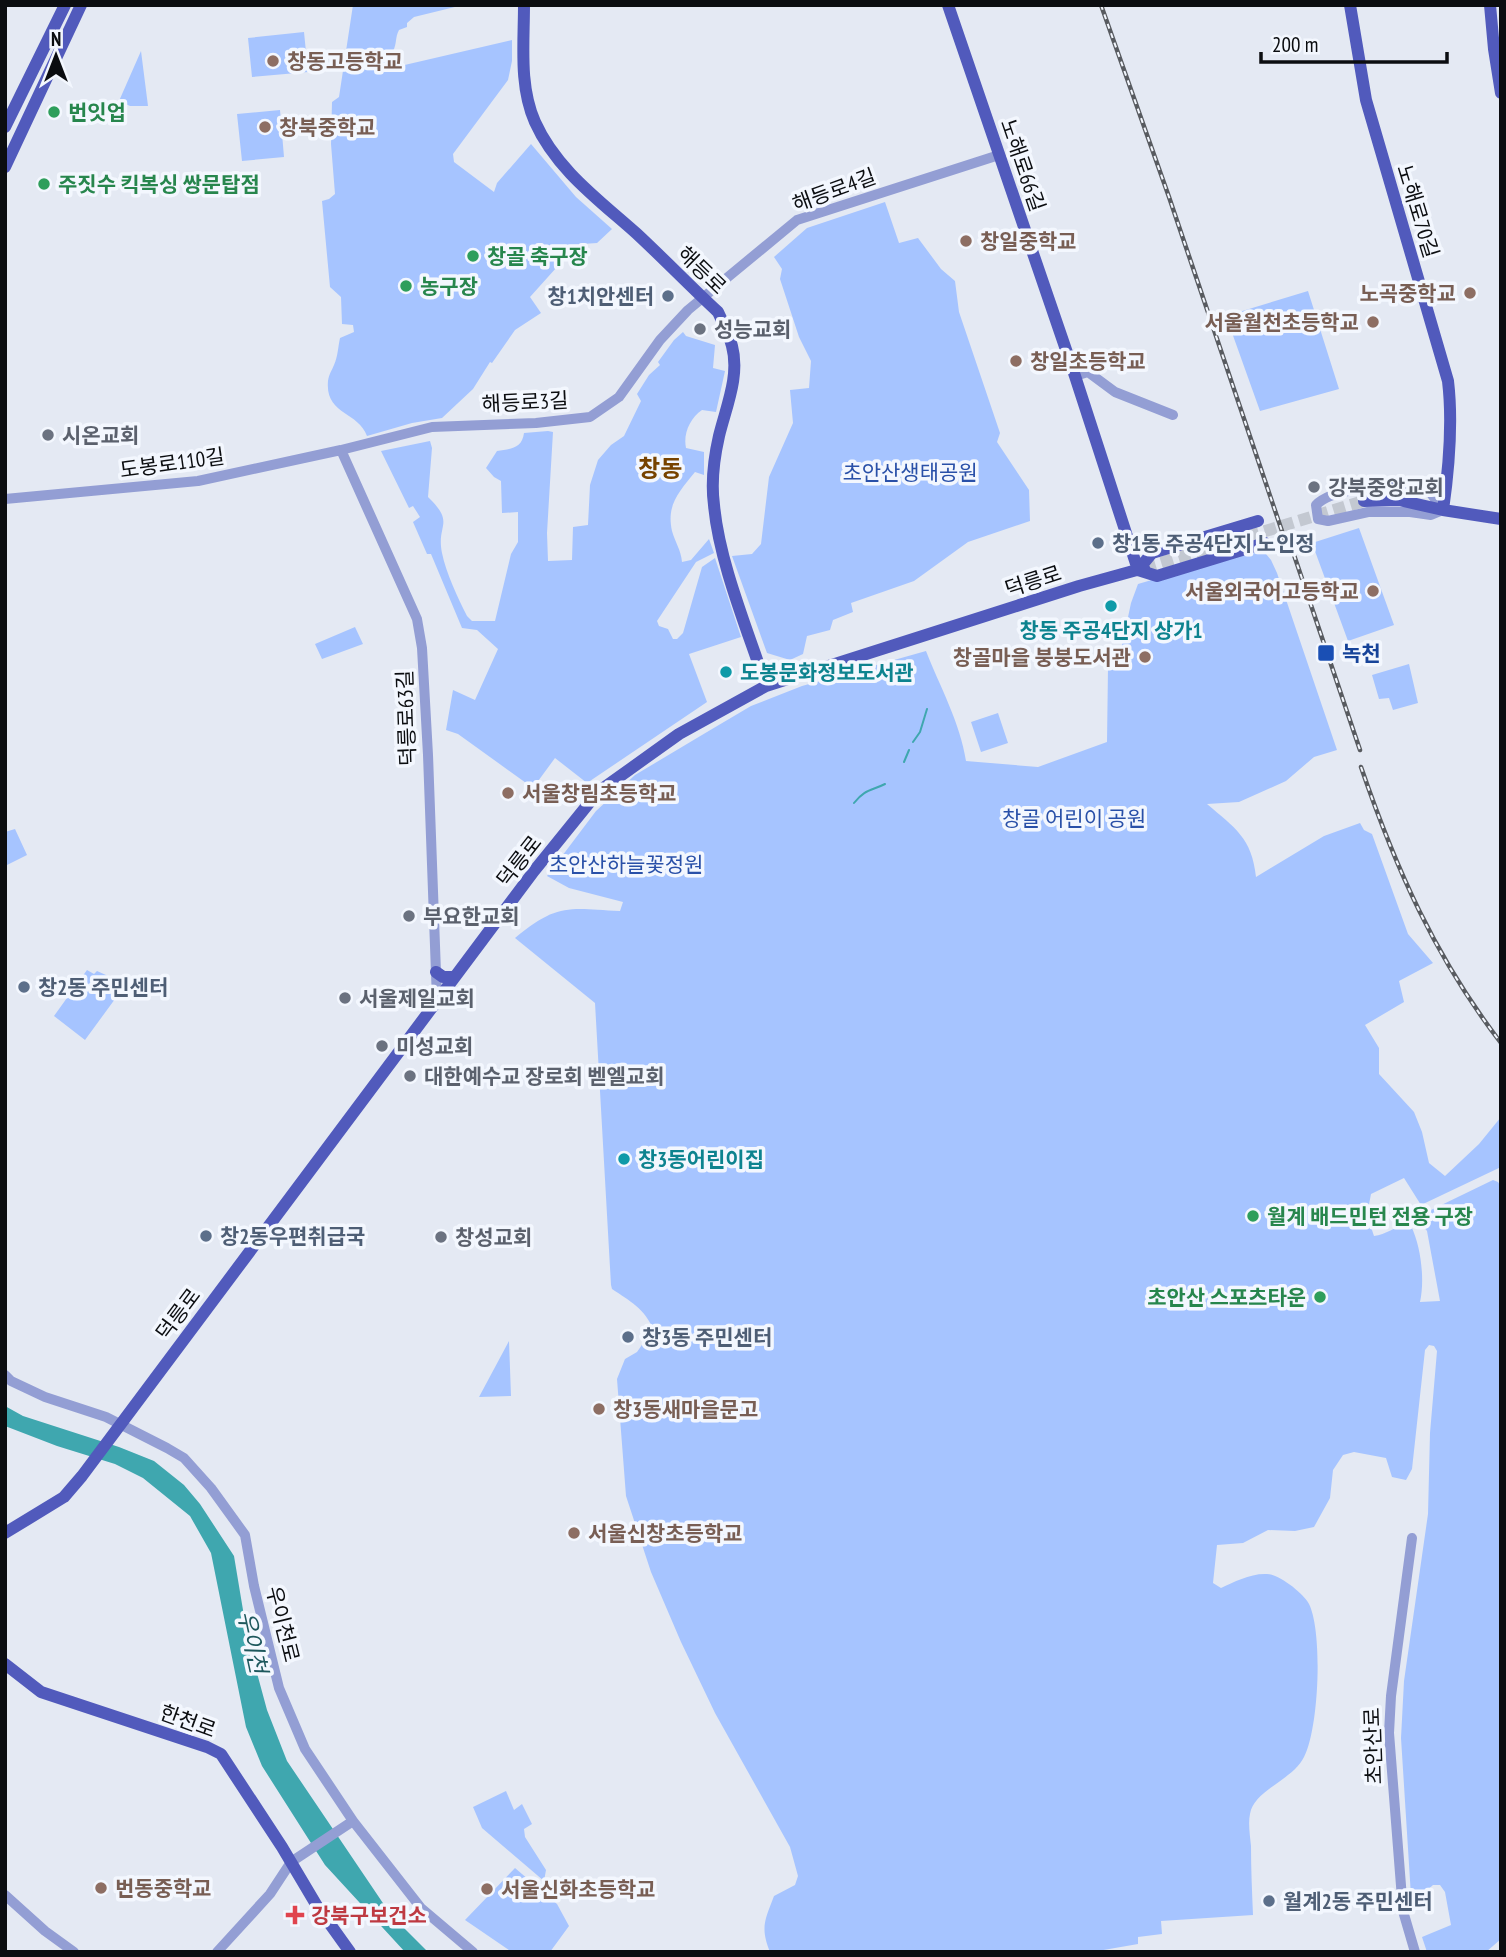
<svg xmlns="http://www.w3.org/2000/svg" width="1506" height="1957" font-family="'PT Sans Narrow','Noto Sans KR',sans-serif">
	<rect width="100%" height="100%" fill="#e4e9f3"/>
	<path fill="#a6c4ff" d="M 353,5 L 463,5 L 414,17 L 407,23 L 407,27 L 399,30 C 395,37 397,44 393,51 L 396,67 L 512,40 L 512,61 L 508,80 L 453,154 L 454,162 L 494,192 L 497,183 L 531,144 L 576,197 L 612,229 L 597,243 L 582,244 L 574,248 L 530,297 L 541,313 L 515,330 L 492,363 L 490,362 L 473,389 L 442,418 L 412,423 L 367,436 C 358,411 325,415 328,381 C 329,374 332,370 334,365 C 338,356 338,347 340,338 L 354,332 L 353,325 L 342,324 L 341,297 L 330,287 L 322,201 L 329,199 L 335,194 L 331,144 L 332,102 L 339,97 Z
		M 304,32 L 308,72 L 252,77 L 248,38 Z
		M 141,51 L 148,106 L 130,106 L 119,101 Z
		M 280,110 L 284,157 L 242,161 L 237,114 Z
		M 885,202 L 899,243 L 918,238 L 941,269 L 955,281 L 959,312 L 1000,433 L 997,442 L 1029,490 L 1030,521 L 968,542 L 914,581 L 851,603 L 853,612 L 833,620 L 830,630 L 807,636 L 803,654 L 790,660 L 767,653 L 732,556 L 752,554 L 761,544 L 769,477 L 793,423 L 790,390 L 809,388 L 811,361 L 799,337 L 780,279 L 782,269 L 774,257 L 807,228 Z
		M 1308,291 L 1339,389 L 1260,411 L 1226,316 Z
		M 683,332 L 686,336 L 715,345 L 713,368 L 725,371 L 716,412 L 702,410 C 690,418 683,434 686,448 L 704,452 L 704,475 L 695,472 C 680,491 666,504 672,531 C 675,542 681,550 682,562 L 691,560 L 709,539 L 714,553 L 696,562 L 657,621 L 659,626 L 668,629 L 673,639 L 677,639 L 683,633 L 702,567 L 715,558 L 741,637 L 689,654 L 707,702 L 587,783 L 555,758 L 533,788 L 458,734 L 446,730 L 453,690 L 475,700 L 498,649 L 477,630 L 462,628 L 431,554 L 427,554 L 413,522 L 420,517 L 413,506 L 409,508 L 381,451 L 430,441 L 432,448 L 428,497 C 456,524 436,524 442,553 C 446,573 458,598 467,616 L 472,621 L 495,621 L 511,554 L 518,542 L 518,512 L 502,513 L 501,481 L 494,477 L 486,468 L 497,451 C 510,449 522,449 524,433 L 548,431 L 553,432 L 547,533 L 548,561 L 572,560 L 573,527 L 588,525 L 590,485 L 598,460 L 611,445 L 624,436 L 641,401 L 637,394 L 649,375 L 660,365 L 658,362 L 674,340 Z
		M 1359,528 L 1394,625 L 1348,641 L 1312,543 Z
		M 1261,548 L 1271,560 L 1277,573 L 1337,750 L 1314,757 L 1286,781 L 1239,802 L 1207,804 C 1235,828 1252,838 1256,877 L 1324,836 L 1360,823 L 1364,830 L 1372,834 L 1408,934 L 1433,963 L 1399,981 L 1404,1002 L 1365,1025 L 1379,1048 L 1379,1074 L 1414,1112 L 1422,1132 L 1429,1163 L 1445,1176 L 1479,1144 L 1501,1117 L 1501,1167 L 1421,1205 L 1404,1178 L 1371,1194 L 1367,1215 L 1374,1236 C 1387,1235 1398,1223 1411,1226 C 1421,1246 1425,1280 1420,1302 L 1440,1301 L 1427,1231 C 1421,1224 1424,1219 1429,1211 L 1493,1180 L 1498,1182 L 1501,1187 L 1501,1939 L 1486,1952 L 1427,1952 L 1422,1937 L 1451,1925 L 1445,1892 L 1440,1885 L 1433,1885 L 1423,1894 L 1411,1896 L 1401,1738 L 1404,1681 L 1428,1514 L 1430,1433 L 1437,1351 L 1434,1346 L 1429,1345 L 1425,1350 L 1412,1469 L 1406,1480 L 1392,1477 L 1386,1458 L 1354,1452 L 1343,1455 L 1333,1470 L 1330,1498 L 1314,1527 L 1295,1531 L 1268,1530 L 1243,1543 L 1217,1545 L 1213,1583 L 1221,1588 C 1234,1582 1251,1573 1267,1574 C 1279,1574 1304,1594 1309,1604 C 1323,1632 1319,1729 1304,1757 C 1293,1780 1254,1790 1250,1814 C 1248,1823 1250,1836 1251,1846 C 1251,1869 1252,1892 1253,1915 L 1161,1921 L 1162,1934 L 1138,1937 L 1138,1944 L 1092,1952 L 770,1952 C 760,1927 765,1920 774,1896 L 795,1885 L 798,1876 L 790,1847 L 715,1713 L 681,1642 L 651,1572 L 626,1496 L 617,1379 L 625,1359 L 637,1352 L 653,1329 C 645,1309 630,1301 612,1289 L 611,1285 L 595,1003 L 515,938 C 557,903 568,908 620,911 L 623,902 L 569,888 L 547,876 L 596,811 L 635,775 L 707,732 L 751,706 L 802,686 L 926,651 C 940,687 960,722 966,761 L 1038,767 L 1107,742 L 1108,668 L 1106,660 L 1120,655 L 1131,603 L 1138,584 Z
		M 355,627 L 363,644 L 322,659 L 315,644 Z
		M 1409,664 L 1418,703 L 1393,710 L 1389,698 L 1379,699 L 1372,675 Z
		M 998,713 L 1008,743 L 981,752 L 971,722 Z
		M 15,829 L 27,855 L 7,865 L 5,863 L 5,832 Z
		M 87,970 L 94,974 L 97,971 L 126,984 L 85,1040 L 54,1016 Z
		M 509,1341 L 511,1396 L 479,1397 Z
		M 506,1791 L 514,1810 L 522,1804 L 532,1824 L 524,1829 L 525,1837 L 546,1870 L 544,1881 L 482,1828 L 473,1807 Z
		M 515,1868 L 557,1904 L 569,1926 L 550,1952 L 512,1952 L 465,1920 Z"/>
	<path fill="#3fa7af" d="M 5,1406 L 23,1416 L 119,1447 L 154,1461 L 184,1485 L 200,1504 L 234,1556 L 248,1640 L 267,1710 L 287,1761 L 391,1915 L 428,1952 L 405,1952 L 325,1865 L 262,1766 L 246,1727 L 211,1553 L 190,1516 L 143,1478 L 115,1464 L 57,1446 L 5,1426 Z"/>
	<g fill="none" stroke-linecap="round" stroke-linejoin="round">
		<path stroke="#3fa7af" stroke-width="2" d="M 913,742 L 920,732 L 927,709
			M 904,762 L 909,750
			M 854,803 C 865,789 871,791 885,784"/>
		<path stroke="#c3c8d1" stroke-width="12" stroke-dasharray="12 6" stroke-linecap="butt" d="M 1144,568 L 1364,501"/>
		<path stroke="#939ed4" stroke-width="10" d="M 1075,376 L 1088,372 L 1115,392 L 1173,415
			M 341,450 L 417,619 L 422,648 L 428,755 L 437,1000
			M 1406,486 L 1430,492 L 1443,510 L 1431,515 L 1410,512 L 1368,512 L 1328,521 L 1318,519 L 1316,505 C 1334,487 1381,487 1406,486 Z
			M 5,499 L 198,481 L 341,450 L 432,427 L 536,423 L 590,417 L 619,397 L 660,340 L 688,310 L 797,220 L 999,155
			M 5,1375 L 11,1381 L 45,1397 L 106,1417 L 167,1448 L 184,1458 L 211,1488 L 245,1535 L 254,1586 L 279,1688 L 305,1749 L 353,1821 L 421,1908 L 473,1952
			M 1412,1538 L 1391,1696 L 1389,1733 L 1403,1911 L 1415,1952
			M 5,1895 L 45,1931 L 74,1952
			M 217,1952 L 270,1894 L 291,1862 L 353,1821"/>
		<path stroke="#515abc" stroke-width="12" d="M 524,5 C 524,44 519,86 535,122 C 556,169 599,200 636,233 C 664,259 690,286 718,312 C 723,323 729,334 732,346 C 740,376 726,407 719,436 C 714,458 711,483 714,505 C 719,562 748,631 766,686
			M 948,5 L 1075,376 L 1138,570
			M 1350,5 L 1366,100 L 1448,381 C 1453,423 1449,468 1443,510
			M 1490,5 L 1494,49 L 1501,93
			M 5,127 L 65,5
			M 5,167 L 81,5
			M 1364,501 L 1399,500 L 1443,510 L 1501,519
			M 1138,570 L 1152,553 L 1258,521
			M 1138,570 L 1157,576 L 1265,543
			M 436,972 L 443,977 L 455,977
			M 5,1533 L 64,1497 L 82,1476 L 534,871 L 598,792 L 679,734 L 766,686 L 1079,586 L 1144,568
			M 5,1664 L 41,1692 L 207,1747 L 221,1754 L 282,1847 L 317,1906 L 350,1952"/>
		<g stroke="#585b60" stroke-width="4.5">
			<path id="rail" d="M 1101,5 L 1169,197 L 1286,543
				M 1294,555 L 1360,750
				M 1361,767 C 1396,869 1435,957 1501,1043"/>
		</g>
		<use href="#rail" stroke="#f3f7fe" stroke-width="2" stroke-dasharray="5" stroke-linecap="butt"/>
	</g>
	<g fill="#8d6e63" stroke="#f3f7fe" stroke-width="2.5">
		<circle cx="273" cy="61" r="7"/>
		<circle cx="265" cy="127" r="7"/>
		<circle cx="966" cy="241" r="7"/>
		<circle cx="1470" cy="293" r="7"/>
		<circle cx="1373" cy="322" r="7"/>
		<circle cx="1016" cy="361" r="7"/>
		<circle cx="1373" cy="591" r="7"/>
		<circle cx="1145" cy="657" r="7"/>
		<circle cx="508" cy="793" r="7"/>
		<circle cx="599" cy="1409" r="7"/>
		<circle cx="574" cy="1533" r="7"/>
		<circle cx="101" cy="1888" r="7"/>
		<circle cx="487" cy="1889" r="7"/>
	</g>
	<g fill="#2e9e5b" stroke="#f3f7fe" stroke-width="2.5">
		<circle cx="54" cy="112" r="7"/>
		<circle cx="44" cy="184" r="7"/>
		<circle cx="473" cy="256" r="7"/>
		<circle cx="406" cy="286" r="7"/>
		<circle cx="1253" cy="1216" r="7"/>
		<circle cx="1320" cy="1297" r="7"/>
	</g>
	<g fill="#5c6f8a" stroke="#f3f7fe" stroke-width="2.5">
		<circle cx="668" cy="296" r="7"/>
		<circle cx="1098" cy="543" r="7"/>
		<circle cx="24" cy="987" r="7"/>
		<circle cx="206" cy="1236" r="7"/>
		<circle cx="628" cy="1337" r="7"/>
		<circle cx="1269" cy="1901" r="7"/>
	</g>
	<g fill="#6b7280" stroke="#f3f7fe" stroke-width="2.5">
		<circle cx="700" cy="329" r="7"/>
		<circle cx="48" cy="435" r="7"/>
		<circle cx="1314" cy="487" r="7"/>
		<circle cx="409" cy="916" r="7"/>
		<circle cx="345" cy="998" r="7"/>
		<circle cx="382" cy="1046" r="7"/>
		<circle cx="410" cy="1076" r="7"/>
		<circle cx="441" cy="1237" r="7"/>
	</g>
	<g fill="#0f9aa8" stroke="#f3f7fe" stroke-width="2.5">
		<circle cx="1111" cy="606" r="7"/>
		<circle cx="726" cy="672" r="7"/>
		<circle cx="624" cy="1159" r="7"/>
	</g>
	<rect fill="#1a4fb4" stroke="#f3f7fe" stroke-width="2.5" x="1317" y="644" width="18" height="18" rx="3.5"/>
	<path fill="#e0444e" stroke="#f3f7fe" stroke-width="2.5" d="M291.5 1904.5h7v7h7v7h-7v7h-7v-7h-7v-7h7z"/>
	<g text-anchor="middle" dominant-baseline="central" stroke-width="7" stroke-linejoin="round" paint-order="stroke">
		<g font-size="21" font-weight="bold" fill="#785e54" stroke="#f3f7fe" text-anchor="start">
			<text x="287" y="61">창동고등학교</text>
			<text x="279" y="127">창북중학교</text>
			<text x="980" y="241">창일중학교</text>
			<text x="1456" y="293" text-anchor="end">노곡중학교</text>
			<text x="1359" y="322" text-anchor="end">서울월천초등학교</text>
			<text x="1030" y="361">창일초등학교</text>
			<text x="1359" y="591" text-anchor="end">서울외국어고등학교</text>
			<text x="1131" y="657" text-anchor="end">창골마을 붕붕도서관</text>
			<text x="522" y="793">서울창림초등학교</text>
			<text x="613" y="1409">창3동새마을문고</text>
			<text x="588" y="1533">서울신창초등학교</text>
			<text x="115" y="1888">번동중학교</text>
			<text x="501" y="1889">서울신화초등학교</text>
		</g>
		<g font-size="21" font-weight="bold" fill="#27864d" stroke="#f3f7fe" text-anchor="start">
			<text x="68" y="112">번잇업</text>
			<text x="58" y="184">주짓수 킥복싱 쌍문탑점</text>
			<text x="487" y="256">창골 축구장</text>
			<text x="420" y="286">농구장</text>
			<text x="1267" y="1216">월계 배드민턴 전용 구장</text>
			<text x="1306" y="1297" text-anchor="end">초안산 스포츠타운</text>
		</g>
		<g font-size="21" fill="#0b0d10" stroke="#f3f7fe">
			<text transform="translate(1023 165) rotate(71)">노해로66길</text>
			<text transform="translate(834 190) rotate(-20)">해등로4길</text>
			<text transform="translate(1418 211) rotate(73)">노해로70길</text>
			<text transform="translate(702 270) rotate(44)">해등로</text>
			<text transform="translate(525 402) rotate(-3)">해등로3길</text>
			<text transform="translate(172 463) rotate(-8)">도봉로110길</text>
			<text transform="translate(1033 581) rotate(-18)">덕릉로</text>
			<text transform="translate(406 718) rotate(-92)">덕릉로63길</text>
			<text transform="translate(519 861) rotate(-52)">덕릉로</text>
			<text transform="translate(178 1314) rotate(-53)">덕릉로</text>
			<text transform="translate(283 1624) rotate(76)">우이천로</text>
			<text transform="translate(188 1721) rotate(20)">한천로</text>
			<text transform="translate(1373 1746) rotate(-92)">초안산로</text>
		</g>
		<g font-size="21" font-weight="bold" fill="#4e5e75" stroke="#f3f7fe" text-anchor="start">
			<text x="654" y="296" text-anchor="end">창1치안센터</text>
			<text x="1112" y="543">창1동 주공4단지 노인정</text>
			<text x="38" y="987">창2동 주민센터</text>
			<text x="220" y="1236">창2동우편취급국</text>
			<text x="642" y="1337">창3동 주민센터</text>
			<text x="1283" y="1901">월계2동 주민센터</text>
		</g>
		<g font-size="21" font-weight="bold" fill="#5b616d" stroke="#f3f7fe" text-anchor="start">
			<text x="714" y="329">성능교회</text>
			<text x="62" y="435">시온교회</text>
			<text x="1328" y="487">강북중앙교회</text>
			<text x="423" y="916">부요한교회</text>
			<text x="359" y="998">서울제일교회</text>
			<text x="396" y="1046">미성교회</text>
			<text x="424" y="1076">대한예수교 장로회 벧엘교회</text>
			<text x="455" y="1237">창성교회</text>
		</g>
		<g font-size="21" fill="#2950a8" stroke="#f3f7fe">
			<text x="910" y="472">초안산생태공원</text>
			<text x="1074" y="818">창골 어린이 공원</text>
			<text x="626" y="864">초안산하늘꽃정원</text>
		</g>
		<g font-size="21" font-weight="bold" fill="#0d838f" stroke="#f3f7fe" text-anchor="start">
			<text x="1111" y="630" text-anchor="middle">창동 주공4단지 상가1</text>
			<text x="740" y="672">도봉문화정보도서관</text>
			<text x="638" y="1159">창3동어린이집</text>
		</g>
		<g font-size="21" font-weight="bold" fill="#164399" stroke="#f3f7fe" text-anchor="start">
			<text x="1342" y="653">녹천</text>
		</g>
		<g font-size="21" font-weight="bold" fill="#be3a42" stroke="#f3f7fe" text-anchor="start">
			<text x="311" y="1915">강북구보건소</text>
		</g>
		<g font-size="23" font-style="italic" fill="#1e585d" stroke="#f3f7fe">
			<text transform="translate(253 1642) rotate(78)">우이천</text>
		</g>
		<g font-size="24" font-weight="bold" fill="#774300" stroke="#f3f7fe">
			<text x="660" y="468">창동</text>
		</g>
	</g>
	<rect width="1506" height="1957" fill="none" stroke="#0b0d10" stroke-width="14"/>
	<g transform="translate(56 56)" stroke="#f3f7fe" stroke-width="5" paint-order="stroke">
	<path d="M0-5L12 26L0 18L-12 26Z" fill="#0b0d10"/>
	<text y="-10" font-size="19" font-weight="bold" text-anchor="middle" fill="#0b0d10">N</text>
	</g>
	<path d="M1261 52v10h186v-10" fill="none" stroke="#0b0d10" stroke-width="3.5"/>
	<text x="1272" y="52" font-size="21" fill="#0b0d10" stroke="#f3f7fe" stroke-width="5" paint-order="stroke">200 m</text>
</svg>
